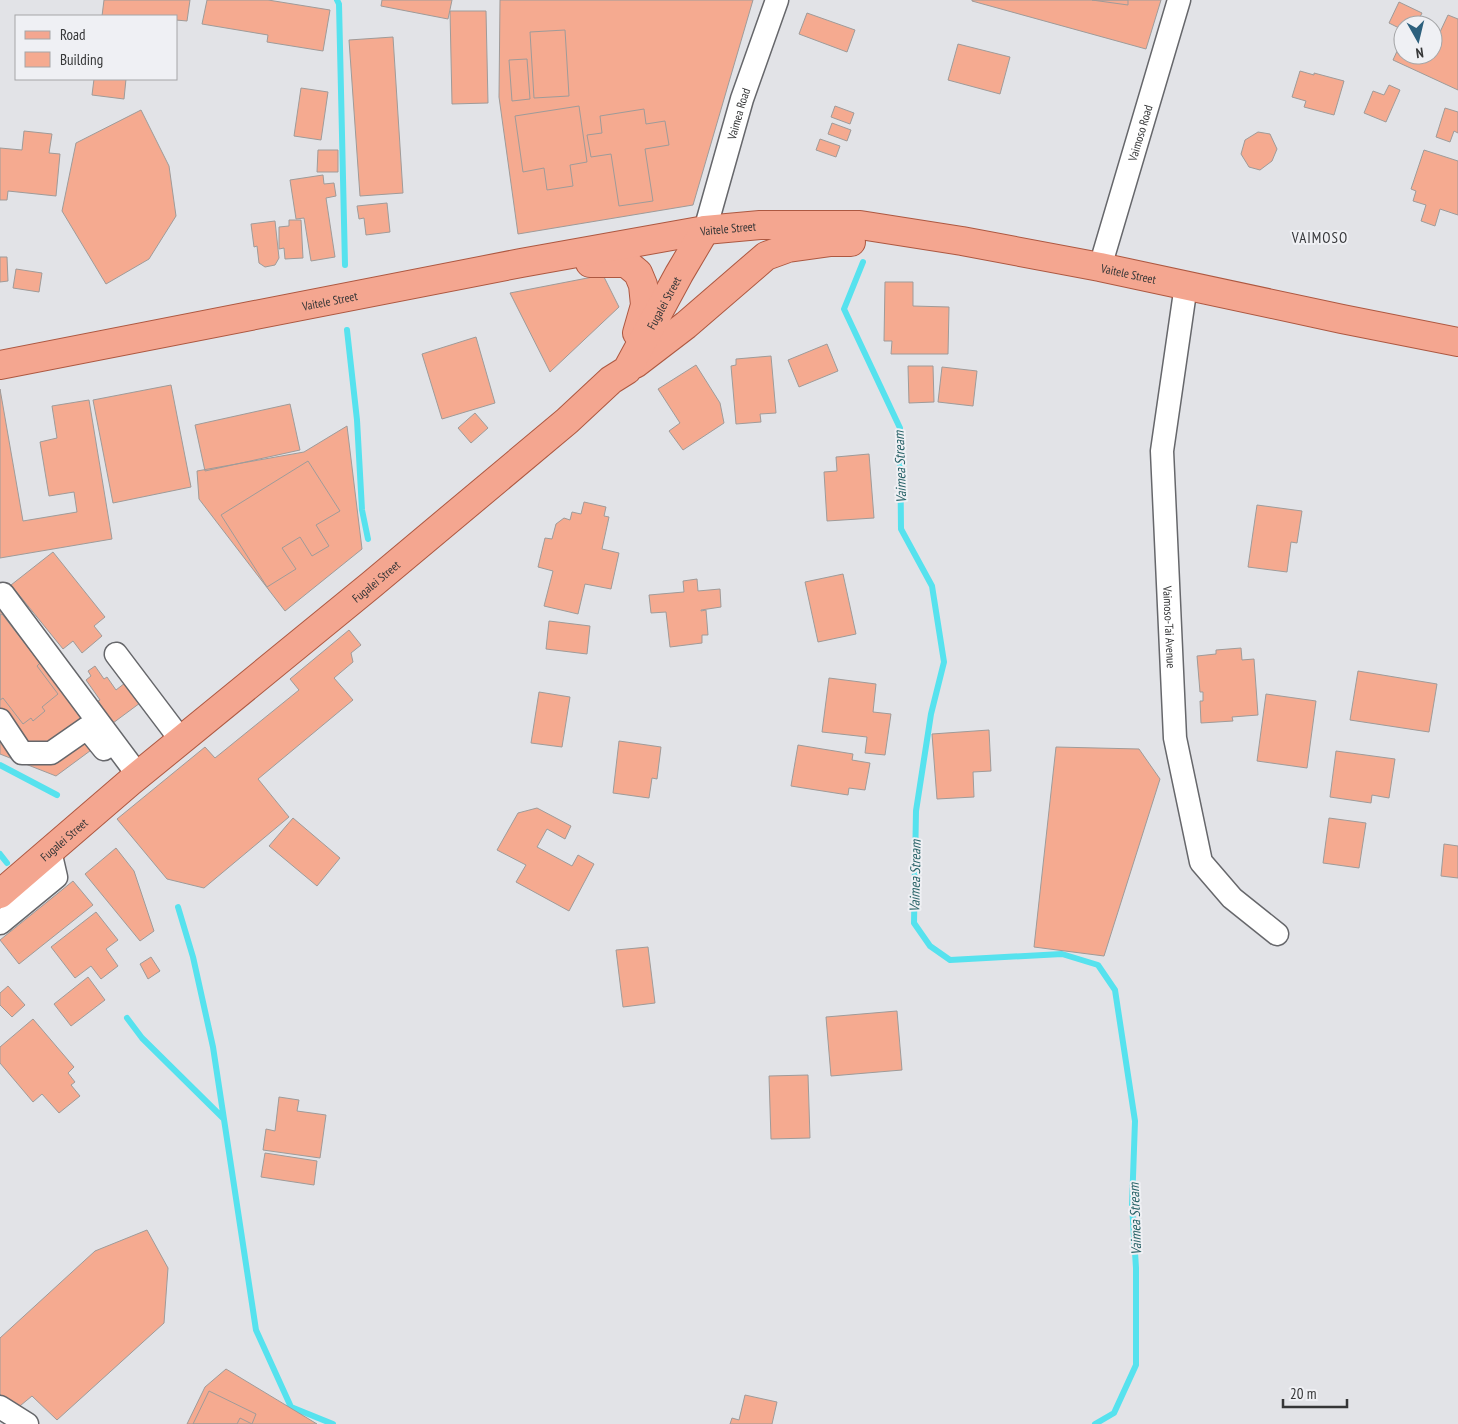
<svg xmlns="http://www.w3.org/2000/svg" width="1458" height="1424" font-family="'PT Sans Narrow',sans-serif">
	<rect width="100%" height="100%" fill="#e2e3e7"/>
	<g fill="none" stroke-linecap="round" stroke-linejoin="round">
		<path stroke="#56e2ee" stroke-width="6" d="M 337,0 L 339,4 L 345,265
			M 863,262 L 844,309 L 900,428 L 901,529 L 932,586 L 944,662 L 931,714 L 916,811 L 914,923 L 930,946 L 950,960 L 1062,954 L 1098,965 L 1115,990 L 1135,1121 L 1132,1205 L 1136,1268 L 1136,1365 L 1114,1413 L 1095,1424
			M 347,330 L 357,420 L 362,510 L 368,539
			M 0,765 L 57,795
			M 0,854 L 7,863
			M 178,907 L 193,957 L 213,1047 L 256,1330 L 291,1407 L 333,1424
			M 127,1018 L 142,1038 L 223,1118"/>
	</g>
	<path fill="#f5aa90" stroke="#9f9b99" d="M 104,0 L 190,0 L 187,21 L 176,20 L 176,16 L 102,16 Z
		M 207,0 L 268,0 L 330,10 L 323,51 L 267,42 L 268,35 L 202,24 Z
		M 382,0 L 452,0 L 448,19 L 381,6 Z
		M 500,0 L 753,0 L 693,205 L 518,234 L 499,97 Z
		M 972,0 L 1161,0 L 1146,49 L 972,1 Z
		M 1092,0 L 1128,0 L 1128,5 Z
		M 1399,2 L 1422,13 L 1418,21 L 1426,25 L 1403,25 L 1403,30 L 1389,23 Z
		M 450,11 L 486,11 L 488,103 L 452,104 Z
		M 807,13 L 855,30 L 847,52 L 799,34 Z
		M 1448,15 L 1458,19 L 1458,90 L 1393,60 L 1403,38 L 1403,55 L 1433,55 L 1433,28 L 1440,32 Z
		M 565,30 L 569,96 L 534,98 L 530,32 Z
		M 393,37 L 403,193 L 360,196 L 349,40 Z
		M 958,44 L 1010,57 L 1000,94 L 948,80 Z
		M 527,59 L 530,99 L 512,101 L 509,60 Z
		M 1300,71 L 1314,75 L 1314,73 L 1344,81 L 1334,115 L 1304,107 L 1306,101 L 1292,97 Z
		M 94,79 L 126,79 L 124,99 L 92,95 Z
		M 1389,85 L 1400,90 L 1386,122 L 1364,113 L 1373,91 L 1384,95 Z
		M 301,88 L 328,92 L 321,140 L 294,136 Z
		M 579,106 L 587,162 L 570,165 L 573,186 L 547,190 L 544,168 L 523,172 L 515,116 Z
		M 835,106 L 854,113 L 850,124 L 831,117 Z
		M 1445,108 L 1458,112 L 1458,133 L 1454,131 L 1450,142 L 1436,137 Z
		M 644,109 L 646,124 L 665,121 L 669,145 L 645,149 L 653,201 L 619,206 L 611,154 L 591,157 L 587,135 L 602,133 L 600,116 Z
		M 141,110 L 169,166 L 176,216 L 149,259 L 106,284 L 62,211 L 76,143 Z
		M 832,123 L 851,130 L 847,141 L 828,134 Z
		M 24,131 L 52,134 L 49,153 L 60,154 L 56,196 L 8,191 L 7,200 L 0,200 L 0,148 L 22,150 Z
		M 1258,132 L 1270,134 L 1277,149 L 1272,161 L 1260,170 L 1249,167 L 1241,154 L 1245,140 Z
		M 820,139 L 840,146 L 836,157 L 816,150 Z
		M 318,150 L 338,150 L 338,172 L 317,172 Z
		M 1424,150 L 1458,161 L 1458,215 L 1440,209 L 1435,226 L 1421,221 L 1426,205 L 1413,201 L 1416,191 L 1411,189 Z
		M 323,175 L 324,184 L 334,183 L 336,196 L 326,198 L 335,257 L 311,261 L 304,218 L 296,219 L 290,180 Z
		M 387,203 L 390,232 L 366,235 L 364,218 L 359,219 L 357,206 Z
		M 289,220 L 301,220 L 303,258 L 285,259 L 284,248 L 279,249 L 279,227 L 289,226 Z
		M 275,221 L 279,258 L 275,265 L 265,267 L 259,263 L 257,246 L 254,247 L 251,224 Z
		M 0,257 L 7,257 L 8,281 L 0,282 Z
		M 16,269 L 42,273 L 39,292 L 13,288 Z
		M 603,275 L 619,307 L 550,372 L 510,293 Z
		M 885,282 L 913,282 L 913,306 L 949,307 L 948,354 L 891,354 L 892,341 L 884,341 Z
		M 476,337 L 495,403 L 442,419 L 422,354 Z
		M 827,344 L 838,371 L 799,387 L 788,360 Z
		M 771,356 L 776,413 L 760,414 L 761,422 L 736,424 L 731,366 L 736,365 L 736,359 Z
		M 696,365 L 720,403 L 724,423 L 683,450 L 669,431 L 680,423 L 658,389 Z
		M 908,366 L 933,366 L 934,402 L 909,403 Z
		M 942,367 L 977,371 L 973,406 L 938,402 Z
		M 171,385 L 191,487 L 113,503 L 93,400 Z
		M 0,389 L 23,521 L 77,512 L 74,492 L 49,496 L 40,442 L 57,438 L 52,406 L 89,400 L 112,539 L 0,558 Z
		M 290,404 L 300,450 L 205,471 L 195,425 Z
		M 475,413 L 488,428 L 471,443 L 458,428 Z
		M 347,426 L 362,549 L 285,611 L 199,499 L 197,471 L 304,452 Z
		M 869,454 L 874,518 L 827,521 L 824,472 L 837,471 L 836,457 Z
		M 308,461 L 340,511 L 316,525 L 329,546 L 312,556 L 300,537 L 282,548 L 296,569 L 267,587 L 221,515 Z
		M 584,502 L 606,507 L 604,516 L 609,517 L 602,549 L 619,553 L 611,589 L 585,584 L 578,614 L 544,606 L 553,571 L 538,567 L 545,538 L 552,539 L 556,524 L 564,518 L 570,520 L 572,512 L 581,514 Z
		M 1257,505 L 1302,511 L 1297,543 L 1291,542 L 1287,572 L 1248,567 Z
		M 53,552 L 105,617 L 94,626 L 102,636 L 82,653 L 73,641 L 63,649 L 11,585 Z
		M 843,574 L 856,634 L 818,642 L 805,582 Z
		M 697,579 L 698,591 L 720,589 L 721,607 L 701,610 L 701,611 L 706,610 L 708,635 L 702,635 L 702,643 L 670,647 L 666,612 L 651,613 L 649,595 L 684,592 L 683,581 Z
		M 9,583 L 117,731 L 56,776 L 0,754 L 0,587 Z
		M 2,614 L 40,663 L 37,666 L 58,694 L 42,707 L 45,711 L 33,721 L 31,718 L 23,724 L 3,698 L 0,700 L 0,615 Z
		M 549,621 L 590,626 L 587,654 L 546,649 Z
		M 349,630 L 361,645 L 351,653 L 353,662 L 334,678 L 353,700 L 258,779 L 289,817 L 204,888 L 167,879 L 117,819 L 205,747 L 215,758 L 299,690 L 290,679 Z
		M 1241,648 L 1242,660 L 1254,659 L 1258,715 L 1232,717 L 1233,721 L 1201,723 L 1200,701 L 1203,701 L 1203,692 L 1200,692 L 1197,656 L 1216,654 L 1216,650 Z
		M 95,666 L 104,679 L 107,677 L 116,690 L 125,683 L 140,703 L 113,723 L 98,701 L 100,700 L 86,680 L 91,676 L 88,671 Z
		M 1358,671 L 1437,684 L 1429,732 L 1350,720 Z
		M 829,678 L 876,684 L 873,712 L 891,714 L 885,755 L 865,753 L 867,737 L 822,732 Z
		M 539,692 L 570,697 L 562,747 L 531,743 Z
		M 1266,694 L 1316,701 L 1307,768 L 1257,761 Z
		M 989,730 L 991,771 L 973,772 L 974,797 L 937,799 L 932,734 Z
		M 619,741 L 661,747 L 657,779 L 652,778 L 649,798 L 613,793 Z
		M 798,745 L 853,754 L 852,760 L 870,763 L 865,790 L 849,788 L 848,795 L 791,786 Z
		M 1056,747 L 1139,749 L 1160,779 L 1104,956 L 1034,947 Z
		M 1336,751 L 1395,759 L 1389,798 L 1372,795 L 1371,803 L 1330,797 Z
		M 537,808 L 571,826 L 565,839 L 547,829 L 537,847 L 572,866 L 578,855 L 594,864 L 569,911 L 516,882 L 526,865 L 497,850 L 518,813 Z
		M 293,818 L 340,858 L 317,886 L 269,846 Z
		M 1329,818 L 1366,823 L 1359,868 L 1323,863 Z
		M 1444,844 L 1458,846 L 1458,878 L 1441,876 Z
		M 116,848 L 134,871 L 154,931 L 140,941 L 85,874 Z
		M 73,881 L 93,905 L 19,964 L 0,940 Z
		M 96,912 L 118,940 L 106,949 L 118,966 L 101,979 L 91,966 L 75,978 L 51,947 Z
		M 648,947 L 655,1003 L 623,1007 L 616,950 Z
		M 151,957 L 160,971 L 148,979 L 140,964 Z
		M 88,977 L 105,1000 L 71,1026 L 54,1004 Z
		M 8,986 L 25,1005 L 12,1017 L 0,1005 L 0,993 Z
		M 897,1011 L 902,1070 L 831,1076 L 826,1017 Z
		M 33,1019 L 74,1067 L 68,1073 L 75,1082 L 71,1085 L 80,1096 L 59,1113 L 42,1094 L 33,1102 L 0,1063 L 0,1047 Z
		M 808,1075 L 810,1138 L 771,1139 L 769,1076 Z
		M 279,1097 L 299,1100 L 297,1111 L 326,1115 L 320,1158 L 263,1150 L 266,1129 L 275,1131 Z
		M 265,1153 L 317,1161 L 314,1185 L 261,1177 Z
		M 147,1230 L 168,1268 L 164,1323 L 57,1420 L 32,1396 L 15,1410 L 0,1394 L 0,1338 L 95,1251 Z
		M 226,1369 L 317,1424 L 187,1424 L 205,1387 Z
		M 209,1391 L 256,1414 L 252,1424 L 240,1418 L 237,1424 L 193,1424 Z
		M 745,1395 L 777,1402 L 772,1424 L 730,1424 L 732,1418 L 739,1420 Z"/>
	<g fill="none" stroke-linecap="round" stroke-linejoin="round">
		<g stroke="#66676b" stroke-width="25">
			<g id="minor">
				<path id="s1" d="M 705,230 L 742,99 L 777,0"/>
				<path id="s2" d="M 1100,267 L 1179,0"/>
				<path id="s3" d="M 1186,285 L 1162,451 L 1175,738 L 1201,862 L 1232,898 L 1277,934"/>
				<path d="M 0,596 L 3,594 L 138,775"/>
				<path d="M 116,654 L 181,740"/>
				<path d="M 0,720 L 22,753 L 51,753 L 87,728 L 104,749"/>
				<path d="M 0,923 L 56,877 L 50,851"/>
				<path d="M 0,1407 L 27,1424"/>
			</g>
		</g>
		<g stroke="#ad5841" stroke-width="30">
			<g id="major">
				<path d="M 590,263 L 626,263 L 638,273 L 643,285 L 645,305 L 637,333"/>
				<path d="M 635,364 L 686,325 L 766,256 L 788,248 L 831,242 L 851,242"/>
				<path id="s4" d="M 0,365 L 521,263 L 705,230 L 760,225 L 860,225 L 962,241 L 1100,267 L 1342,319 L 1458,342"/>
				<path id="s5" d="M 0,894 L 130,782 L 371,585 L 567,421 L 611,380 L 627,370 L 679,274 L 705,230"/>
			</g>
		</g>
		<use href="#minor" stroke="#fff" stroke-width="22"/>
		<use href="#major" stroke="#f4a690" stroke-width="28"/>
	</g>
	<g text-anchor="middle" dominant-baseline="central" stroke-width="4" stroke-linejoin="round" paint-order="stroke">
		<g font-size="12" fill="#353637" stroke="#eff0f4">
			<text stroke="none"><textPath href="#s1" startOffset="121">Vaimea Road</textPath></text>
			<text stroke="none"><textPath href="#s2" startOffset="140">Vaimoso Road</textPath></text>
			<text stroke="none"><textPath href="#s4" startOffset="741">Vaitele Street</textPath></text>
			<text stroke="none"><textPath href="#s4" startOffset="1146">Vaitele Street</textPath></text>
			<text stroke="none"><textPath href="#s4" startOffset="336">Vaitele Street</textPath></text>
			<text stroke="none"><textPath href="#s5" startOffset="894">Fugalei Street</textPath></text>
			<text stroke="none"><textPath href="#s5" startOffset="489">Fugalei Street</textPath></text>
			<text stroke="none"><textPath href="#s3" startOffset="344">Vaimoso-Tai Avenue</textPath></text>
			<text stroke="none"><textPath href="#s5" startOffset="84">Fugalei Street</textPath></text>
		</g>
		<g font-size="14" font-style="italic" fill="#286267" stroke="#eff0f4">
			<text transform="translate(900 467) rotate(-92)">Vaimea Stream</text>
			<text transform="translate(915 876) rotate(-89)">Vaimea Stream</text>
			<text transform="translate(1135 1219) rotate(-92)">Vaimea Stream</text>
		</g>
		<g font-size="15" letter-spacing="1" fill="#353639" stroke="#eff0f4">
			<text x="1320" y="237">VAIMOSO</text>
		</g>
	</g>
	<rect x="15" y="15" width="162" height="65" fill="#eff0f4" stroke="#a5a6a8"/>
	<rect x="25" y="31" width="25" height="8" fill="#f4a690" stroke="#a5a6a8"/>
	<text x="60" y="40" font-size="15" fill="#353637">Road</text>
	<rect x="25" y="52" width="25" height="15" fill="#f5aa90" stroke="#a5a6a8"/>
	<text x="60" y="65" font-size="15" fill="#353637">Building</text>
	<g transform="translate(1418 40) rotate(172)"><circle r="24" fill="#eff0f4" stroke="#a5a6a8"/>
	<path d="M0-4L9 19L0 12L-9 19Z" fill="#2d607d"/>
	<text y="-8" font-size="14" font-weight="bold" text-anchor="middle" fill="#353637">N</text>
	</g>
	<path d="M1283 1399v8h64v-8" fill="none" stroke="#353637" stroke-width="2.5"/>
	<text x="1290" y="1399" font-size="15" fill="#353637" stroke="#eff0f4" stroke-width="4" paint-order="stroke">20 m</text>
</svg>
